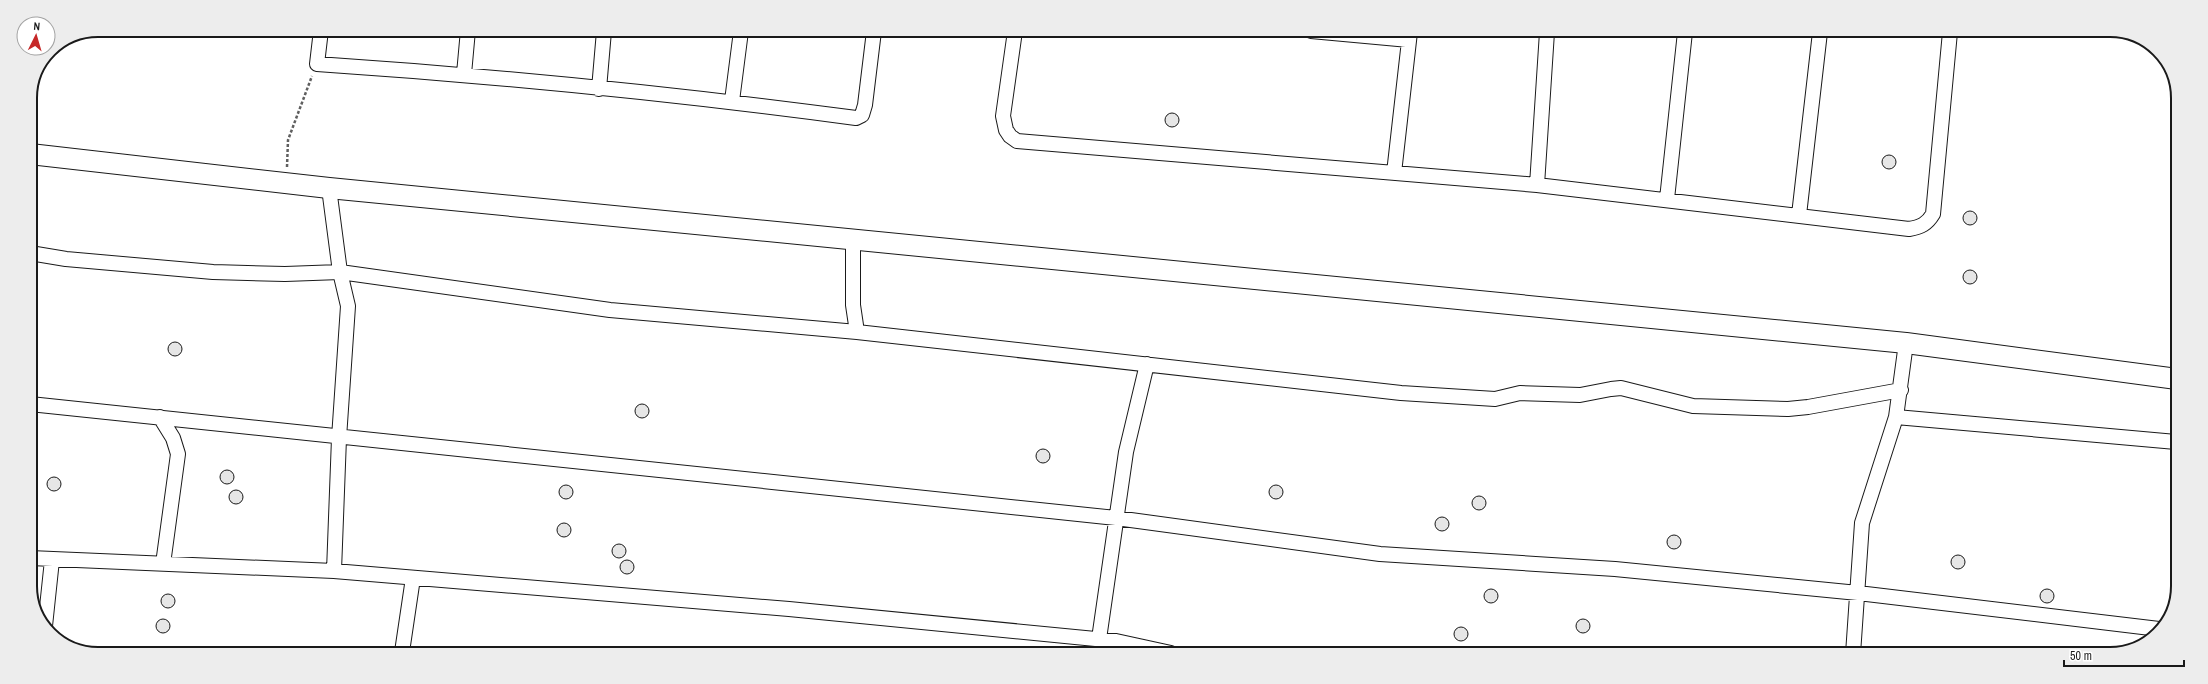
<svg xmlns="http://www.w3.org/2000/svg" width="2208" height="684" font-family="'Archivo Narrow',sans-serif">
	<rect width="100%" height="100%" fill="#fff"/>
	<path fill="#e6e6e6" stroke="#1a1a1a" d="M 1884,32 L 1897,32 L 1891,37 L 1887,36 Z
		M1165 120a7 7 0 1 1 14 0a7 7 0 1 1-14 0Z
		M1882 162a7 7 0 1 1 14 0a7 7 0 1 1-14 0Z
		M1963 218a7 7 0 1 1 14 0a7 7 0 1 1-14 0Z
		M1963 277a7 7 0 1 1 14 0a7 7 0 1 1-14 0Z
		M168 349a7 7 0 1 1 14 0a7 7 0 1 1-14 0Z
		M635 411a7 7 0 1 1 14 0a7 7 0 1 1-14 0Z
		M1036 456a7 7 0 1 1 14 0a7 7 0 1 1-14 0Z
		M220 477a7 7 0 1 1 14 0a7 7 0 1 1-14 0Z
		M47 484a7 7 0 1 1 14 0a7 7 0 1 1-14 0Z
		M1269 492a7 7 0 1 1 14 0a7 7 0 1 1-14 0Z
		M559 492a7 7 0 1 1 14 0a7 7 0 1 1-14 0Z
		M229 497a7 7 0 1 1 14 0a7 7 0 1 1-14 0Z
		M1472 503a7 7 0 1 1 14 0a7 7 0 1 1-14 0Z
		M1435 524a7 7 0 1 1 14 0a7 7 0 1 1-14 0Z
		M557 530a7 7 0 1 1 14 0a7 7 0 1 1-14 0Z
		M1667 542a7 7 0 1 1 14 0a7 7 0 1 1-14 0Z
		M612 551a7 7 0 1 1 14 0a7 7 0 1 1-14 0Z
		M1951 562a7 7 0 1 1 14 0a7 7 0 1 1-14 0Z
		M620 567a7 7 0 1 1 14 0a7 7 0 1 1-14 0Z
		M1484 596a7 7 0 1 1 14 0a7 7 0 1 1-14 0Z
		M2040 596a7 7 0 1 1 14 0a7 7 0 1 1-14 0Z
		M161 601a7 7 0 1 1 14 0a7 7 0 1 1-14 0Z
		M156 626a7 7 0 1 1 14 0a7 7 0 1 1-14 0Z
		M1576 626a7 7 0 1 1 14 0a7 7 0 1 1-14 0Z
		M1454 634a7 7 0 1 1 14 0a7 7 0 1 1-14 0Z"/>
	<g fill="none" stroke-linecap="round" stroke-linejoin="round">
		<g stroke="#1a1a1a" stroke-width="16">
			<path id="street" d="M 321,30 L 317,64 C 497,76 677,94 856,118 L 862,115 L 865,105 L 874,31
				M 1015,31 L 1003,116 L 1006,130 L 1010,136 L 1017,141 L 1537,185 L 1909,229 C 1921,227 1927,224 1933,214 L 1950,32
				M 1311,31 L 1409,40
				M 464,74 L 468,30
				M 599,89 L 604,31
				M 732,101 L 741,31
				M 1394,173 L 1410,32
				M 1537,185 L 1547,32
				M 329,188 L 340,272 L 348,306 L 339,438 L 334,571
				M 1667,199 L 1685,32
				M 1799,215 L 1820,32
				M 853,239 L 853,305 L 857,332 L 1401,393 L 1495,399 L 1520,393 L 1580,395 L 1611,389 L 1621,388 L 1693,406 L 1788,409 L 1808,407 L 1901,390
				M 30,253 L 66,259 L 213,272 L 285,274 L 340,272 L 610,310 L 857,332
				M 30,404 L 1116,518 L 1380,554 L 1615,569 L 1858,593 L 2159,629
				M 160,417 L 173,438 L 178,454 L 163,564
				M 1896,417 L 2176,442
				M 30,558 L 334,571 L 789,609 L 1116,641 L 1171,653
				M 45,626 L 52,560
				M 1099,639 L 1126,452 L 1147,364
				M 402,652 L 413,578
				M 1853,654 L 1862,523 L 1896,417 L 1906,343"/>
		</g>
		<g stroke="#1a1a1a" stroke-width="22">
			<path id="secondary" d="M 30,154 L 329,188 L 1906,343 L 2177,379"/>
		</g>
		<path stroke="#5f5f5f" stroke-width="2.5" stroke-dasharray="3 2" stroke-linecap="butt" d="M 287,167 L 288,140 L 312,76"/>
		<use href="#street" stroke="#fff" stroke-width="14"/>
		<use href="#secondary" stroke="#fff" stroke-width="20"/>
	</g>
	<path d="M0 0H2208V684H0ZM98 37H2110A61 61 0 0 1 2171 98V586A61 61 0 0 1 2110 647H98A61 61 0 0 1 37 586V98A61 61 0 0 1 98 37Z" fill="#ededed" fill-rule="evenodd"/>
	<path fill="none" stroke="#1a1a1a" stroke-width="2" d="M98 37H2110A61 61 0 0 1 2171 98V586A61 61 0 0 1 2110 647H98A61 61 0 0 1 37 586V98A61 61 0 0 1 98 37Z"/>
	<g transform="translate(36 36) rotate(5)"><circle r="19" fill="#ffffff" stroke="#a3a3a3"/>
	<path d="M0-3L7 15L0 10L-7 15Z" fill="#c62828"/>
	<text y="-6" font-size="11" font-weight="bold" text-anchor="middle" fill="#1a1a1a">N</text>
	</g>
	<path d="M2064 660v6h120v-6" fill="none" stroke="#1a1a1a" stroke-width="2"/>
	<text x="2070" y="660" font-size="12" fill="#1a1a1a" stroke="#ffffff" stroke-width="3" paint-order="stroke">50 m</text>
</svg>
